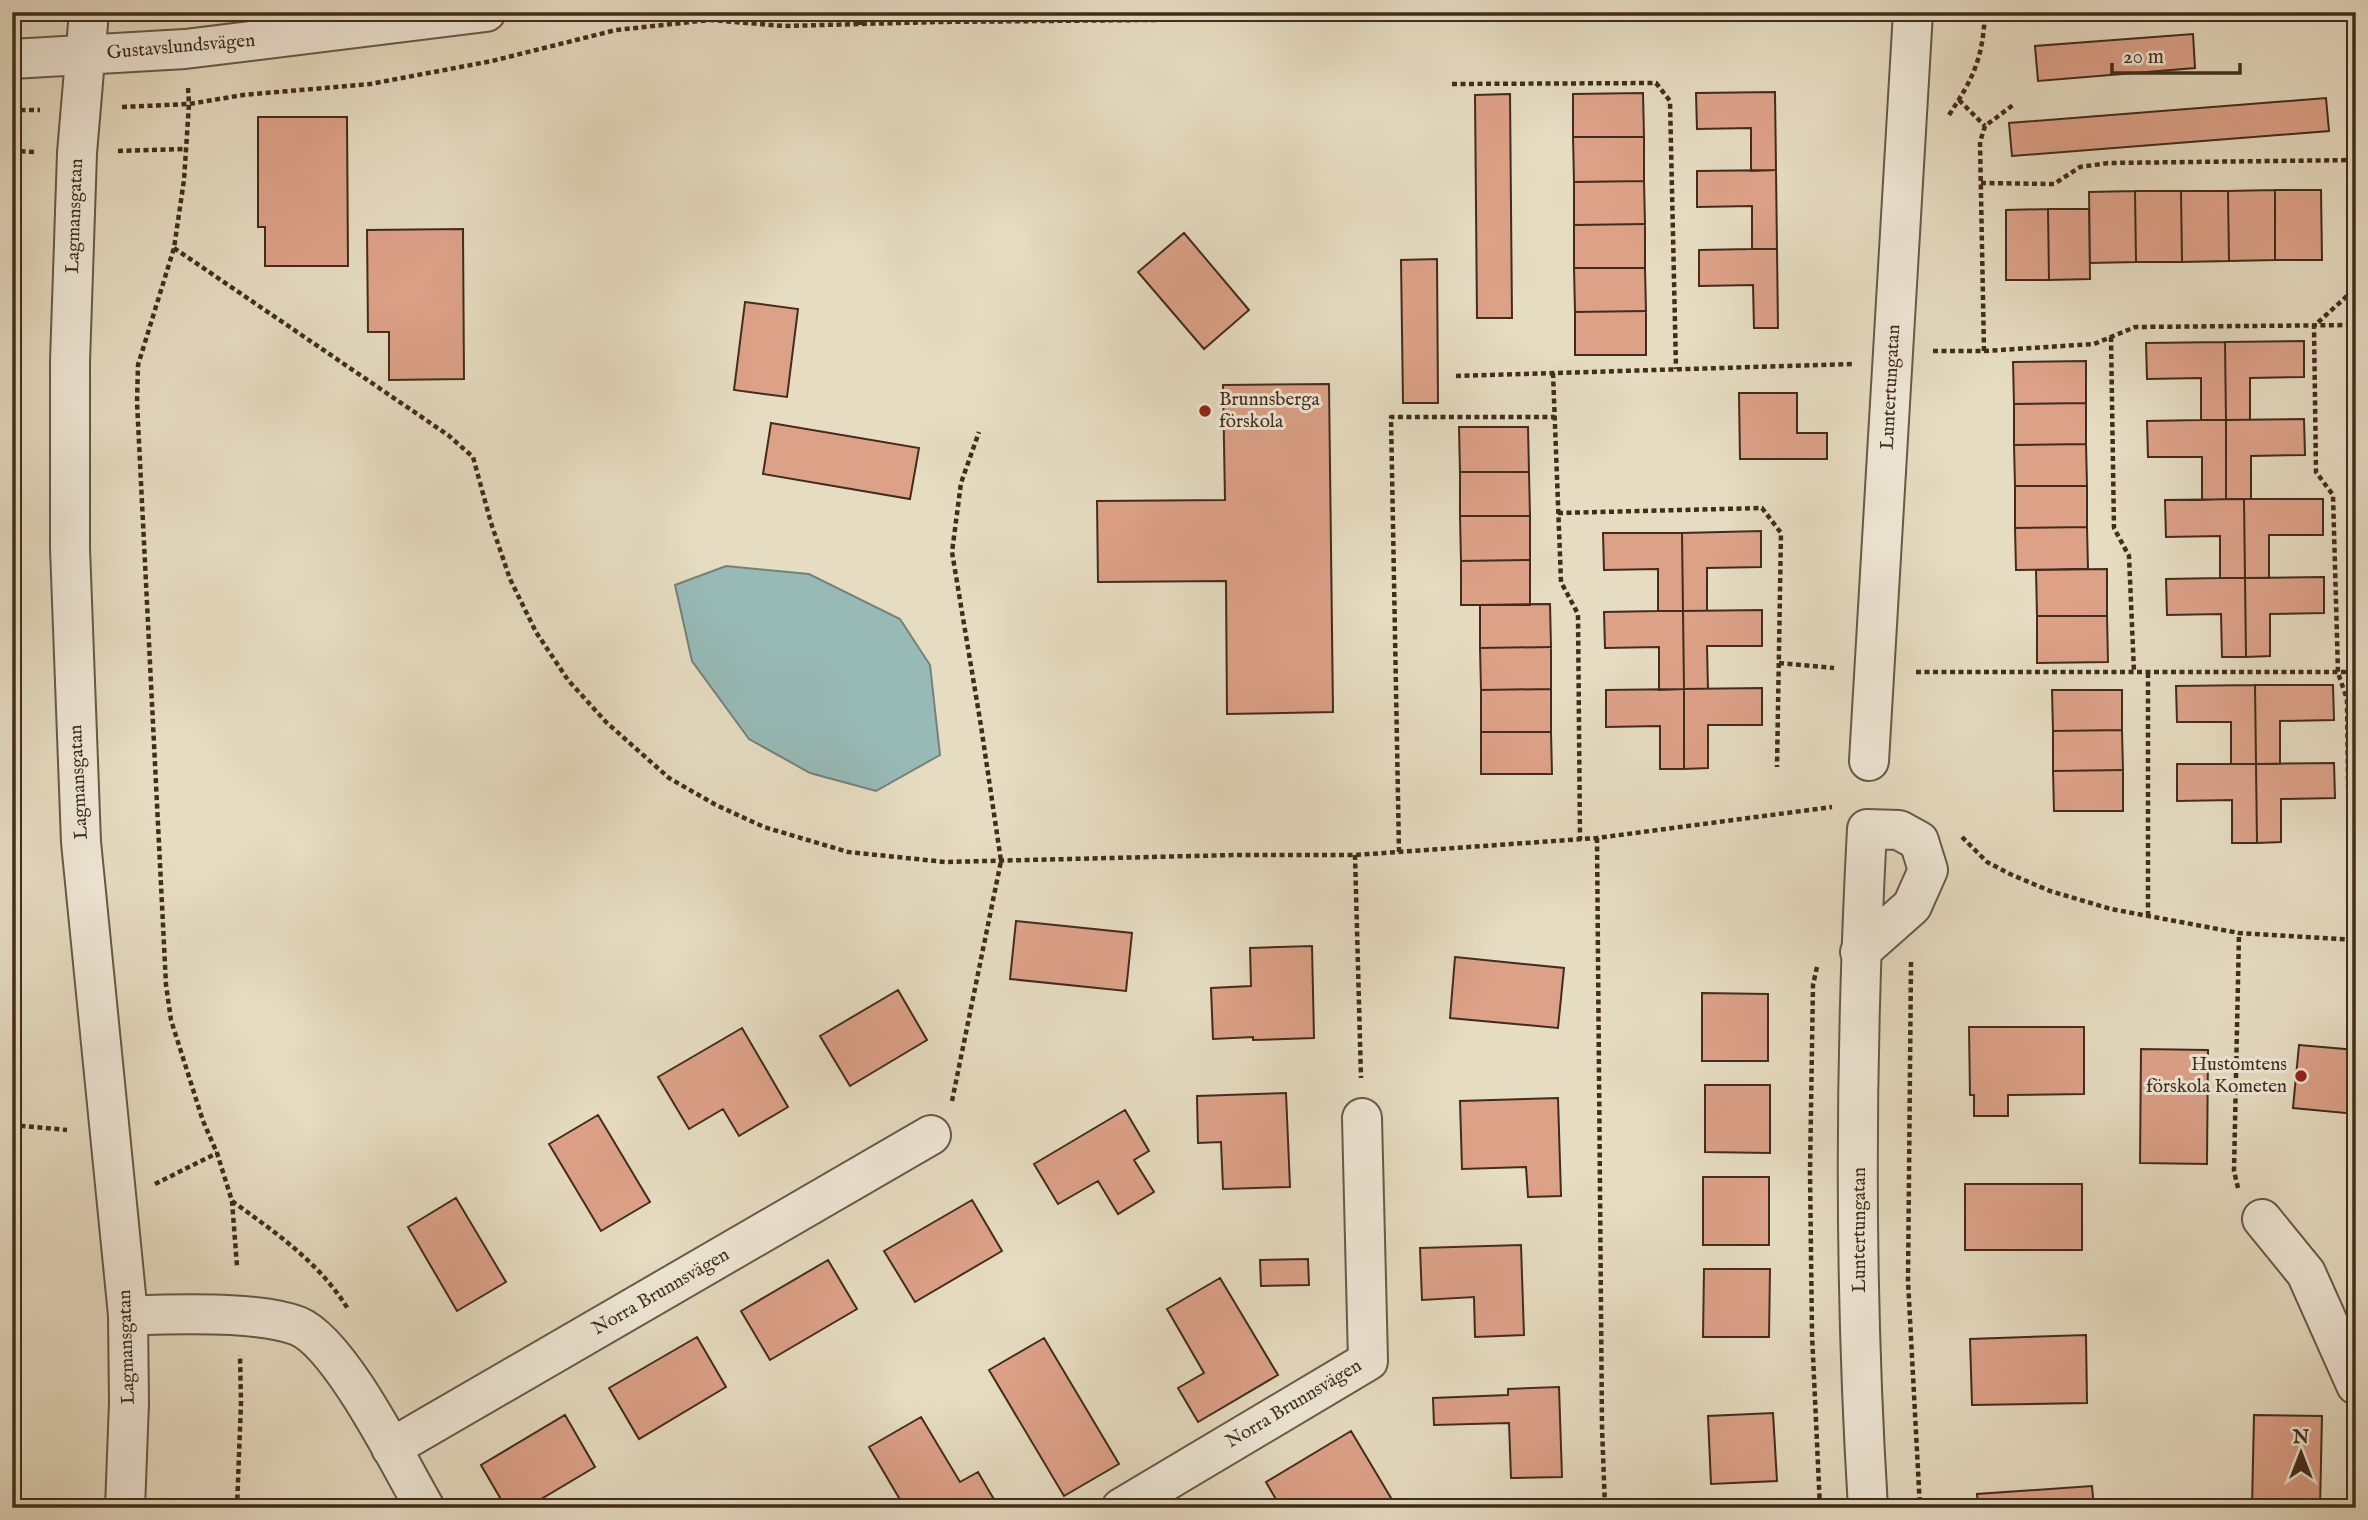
<svg xmlns="http://www.w3.org/2000/svg" width="2368" height="1520" font-family="'IM FELL English',serif">
	<rect width="100%" height="100%" fill="#e6dcc1"/>
	<filter id="stains"><feTurbulence type="fractalNoise" baseFrequency=".00286" numOctaves="4"/><feColorMatrix values="0 0 0 0 .2 0 0 0 0 .09 0 0 0 0 .02 0 0 0 .5 -.17"/></filter>
	<radialGradient id="worn" r=".72"><stop offset=".6" stop-color="#630" stop-opacity="0"/><stop offset="1" stop-color="#630" stop-opacity=".3"/></radialGradient>
	<path fill="#97bab7" stroke="#758179" stroke-width="2" d="M 726,566 L 809,574 L 900,619 L 930,665 L 940,755 L 876,791 L 810,773 L 749,739 L 692,661 L 675,585 Z"/>
	<path fill="#dda188" stroke="#422c1d" stroke-width="2" d="M 2193,34 L 2195,68 L 2038,81 L 2035,46 Z
		M 1775,92 L 1776,170 L 1751,171 L 1751,128 L 1697,129 L 1696,93 Z
		M 1643,93 L 1644,137 L 1573,137 L 1573,94 Z
		M 1510,94 L 1512,318 L 1477,318 L 1475,95 Z
		M 2326,98 L 2329,131 L 2012,156 L 2009,123 Z
		M 258,117 L 347,117 L 348,266 L 265,266 L 265,227 L 258,227 Z
		M 1573,137 L 1644,137 L 1644,181 L 1574,182 Z
		M 1776,170 L 1777,249 L 1752,249 L 1752,206 L 1697,207 L 1697,171 Z
		M 1644,181 L 1645,224 L 1574,225 L 1574,182 Z
		M 2275,190 L 2321,190 L 2322,260 L 2275,260 Z
		M 2275,190 L 2275,260 L 2229,261 L 2228,191 Z
		M 2135,191 L 2181,191 L 2182,262 L 2136,262 Z
		M 2135,191 L 2136,262 L 2090,263 L 2089,192 Z
		M 2181,191 L 2228,191 L 2229,261 L 2182,262 Z
		M 2048,209 L 2049,280 L 2006,280 L 2006,210 Z
		M 2048,209 L 2089,209 L 2090,279 L 2049,280 Z
		M 1645,224 L 1645,268 L 1574,268 L 1574,225 Z
		M 463,229 L 464,379 L 389,380 L 389,332 L 368,332 L 367,230 Z
		M 1184,233 L 1249,310 L 1204,349 L 1138,272 Z
		M 1752,249 L 1777,249 L 1778,328 L 1754,328 L 1753,285 L 1699,286 L 1699,250 Z
		M 1437,259 L 1438,403 L 1403,403 L 1401,260 Z
		M 1574,268 L 1645,268 L 1646,311 L 1575,312 Z
		M 745,302 L 798,309 L 787,397 L 734,390 Z
		M 1646,311 L 1646,355 L 1575,355 L 1575,312 Z
		M 2304,341 L 2304,377 L 2250,378 L 2250,420 L 2226,420 L 2225,342 Z
		M 2225,342 L 2226,420 L 2201,420 L 2201,378 L 2147,379 L 2146,343 Z
		M 2086,361 L 2086,403 L 2014,404 L 2013,362 Z
		M 1329,384 L 1333,712 L 1227,714 L 1226,581 L 1098,582 L 1097,501 L 1225,500 L 1223,385 Z
		M 1739,393 L 1797,393 L 1797,433 L 1827,433 L 1827,459 L 1740,459 Z
		M 2086,403 L 2086,444 L 2014,445 L 2014,404 Z
		M 2304,419 L 2305,455 L 2251,456 L 2251,499 L 2226,499 L 2226,420 Z
		M 2201,420 L 2226,420 L 2226,499 L 2202,500 L 2202,457 L 2148,457 L 2147,421 Z
		M 771,423 L 919,448 L 910,499 L 763,474 Z
		M 1459,427 L 1528,427 L 1529,472 L 1460,472 Z
		M 2086,444 L 2087,486 L 2015,486 L 2014,445 Z
		M 1460,472 L 1529,472 L 1530,516 L 1460,516 Z
		M 2015,486 L 2087,486 L 2087,527 L 2015,528 Z
		M 2244,499 L 2323,499 L 2323,535 L 2269,535 L 2269,578 L 2245,578 Z
		M 2244,499 L 2245,578 L 2220,578 L 2220,536 L 2166,537 L 2165,500 Z
		M 1460,516 L 1530,516 L 1530,560 L 1461,561 Z
		M 2087,527 L 2088,569 L 2016,570 L 2015,528 Z
		M 1761,531 L 1761,567 L 1707,568 L 1707,611 L 1683,611 L 1682,533 Z
		M 1603,533 L 1682,533 L 1683,611 L 1658,611 L 1658,569 L 1604,570 Z
		M 1530,560 L 1530,605 L 1461,605 L 1461,561 Z
		M 2107,569 L 2107,616 L 2037,616 L 2036,570 Z
		M 2324,577 L 2324,613 L 2270,614 L 2270,656 L 2246,657 L 2245,578 Z
		M 2220,578 L 2245,578 L 2246,657 L 2222,657 L 2221,614 L 2167,615 L 2166,579 Z
		M 1550,604 L 1551,647 L 1480,648 L 1480,605 Z
		M 1762,610 L 1762,646 L 1707,646 L 1708,689 L 1684,689 L 1683,611 Z
		M 1658,611 L 1683,611 L 1684,689 L 1659,690 L 1659,647 L 1605,648 L 1604,612 Z
		M 2037,616 L 2107,616 L 2108,662 L 2037,663 Z
		M 1551,647 L 1551,689 L 1481,690 L 1480,648 Z
		M 2255,685 L 2333,685 L 2334,720 L 2280,721 L 2280,764 L 2256,764 Z
		M 2255,685 L 2256,764 L 2231,764 L 2231,722 L 2177,722 L 2176,686 Z
		M 1762,688 L 1762,725 L 1708,725 L 1708,768 L 1684,769 L 1684,689 Z
		M 1551,689 L 1551,732 L 1481,732 L 1481,690 Z
		M 1684,689 L 1684,769 L 1660,769 L 1660,726 L 1606,727 L 1606,690 Z
		M 2052,690 L 2122,690 L 2122,730 L 2053,731 Z
		M 2122,730 L 2123,770 L 2053,771 L 2053,731 Z
		M 1481,732 L 1551,732 L 1552,774 L 1481,774 Z
		M 2334,763 L 2335,798 L 2281,799 L 2281,842 L 2257,843 L 2256,764 Z
		M 2177,764 L 2256,764 L 2257,843 L 2232,843 L 2232,800 L 2177,801 Z
		M 2123,770 L 2123,811 L 2054,811 L 2053,771 Z
		M 1016,921 L 1132,933 L 1126,991 L 1010,979 Z
		M 1312,946 L 1314,1038 L 1253,1040 L 1253,1037 L 1213,1039 L 1211,988 L 1251,986 L 1250,948 Z
		M 1455,957 L 1564,968 L 1558,1028 L 1450,1018 Z
		M 898,990 L 927,1040 L 850,1086 L 820,1036 Z
		M 1702,993 L 1768,994 L 1768,1061 L 1702,1061 Z
		M 1969,1027 L 2084,1027 L 2084,1094 L 2008,1095 L 2008,1116 L 1974,1116 L 1974,1095 L 1970,1095 Z
		M 742,1028 L 788,1107 L 739,1136 L 723,1109 L 689,1129 L 658,1077 Z
		M 2299,1045 L 2356,1050 L 2356,1114 L 2293,1108 Z
		M 2141,1049 L 2208,1050 L 2207,1164 L 2140,1163 Z
		M 1705,1085 L 1770,1085 L 1770,1153 L 1705,1152 Z
		M 1286,1093 L 1290,1187 L 1223,1189 L 1221,1142 L 1198,1143 L 1197,1096 Z
		M 1558,1098 L 1561,1196 L 1528,1197 L 1526,1167 L 1462,1169 L 1460,1101 Z
		M 1125,1110 L 1149,1151 L 1134,1160 L 1154,1192 L 1118,1214 L 1098,1181 L 1058,1204 L 1034,1164 Z
		M 598,1115 L 650,1202 L 601,1231 L 549,1144 Z
		M 1703,1177 L 1769,1177 L 1769,1245 L 1703,1245 Z
		M 1965,1184 L 2082,1184 L 2082,1250 L 1965,1250 Z
		M 456,1198 L 506,1282 L 457,1311 L 408,1227 Z
		M 972,1200 L 1002,1251 L 915,1302 L 884,1251 Z
		M 1521,1245 L 1524,1335 L 1475,1337 L 1474,1297 L 1422,1300 L 1420,1248 Z
		M 1308,1259 L 1309,1285 L 1261,1286 L 1260,1260 Z
		M 828,1260 L 857,1309 L 770,1360 L 741,1311 Z
		M 1704,1269 L 1770,1269 L 1769,1337 L 1703,1337 Z
		M 1220,1278 L 1278,1375 L 1198,1422 L 1178,1388 L 1204,1373 L 1167,1309 Z
		M 2086,1335 L 2087,1403 L 1972,1405 L 1970,1339 Z
		M 697,1337 L 726,1387 L 639,1439 L 609,1388 Z
		M 1044,1338 L 1119,1464 L 1064,1496 L 989,1370 Z
		M 1559,1387 L 1562,1477 L 1511,1478 L 1509,1423 L 1434,1425 L 1433,1398 L 1508,1395 L 1508,1389 Z
		M 1773,1413 L 1777,1481 L 1711,1484 L 1708,1416 Z
		M 565,1415 L 595,1467 L 526,1508 L 506,1508 L 481,1465 Z
		M 2254,1415 L 2322,1416 L 2320,1508 L 2252,1508 Z
		M 921,1417 L 960,1482 L 978,1472 L 999,1508 L 905,1508 L 869,1447 Z
		M 1351,1431 L 1397,1508 L 1281,1508 L 1266,1482 Z
		M 2092,1486 L 2094,1508 L 1978,1508 L 1977,1494 Z
		M 1779,1504 L 1780,1508 L 1714,1508 L 1714,1507 Z"/>
	<g fill="none" stroke-linecap="round" stroke-linejoin="round">
		<g stroke="#6b5846" stroke-width="42">
			<path id="minor" d="M 89,12 L 77,153 L 70,362 L 70,548 L 81,842 L 128,1315 L 129,1403 L 125,1508
				M 12,59 L 185,49 L 486,12
				M 1869,761 L 1913,12
				M 1860,952 L 1912,906 L 1928,870 L 1919,841 L 1899,830 L 1867,829 C 1855,1055 1854,1282 1868,1508
				M 2262,1219 L 2306,1273 L 2356,1385
				M 128,1315 C 174,1315 256,1310 298,1326 C 341,1344 400,1465 425,1508
				M 391,1448 L 931,1135
				M 1121,1508 L 1368,1361 L 1362,1118"/>
		</g>
		<path stroke="#422c1d" stroke-width="4.5" stroke-dasharray="5 3.5" stroke-linecap="butt" d="M 860,25 L 860,12
			M 1452,84 L 1656,83 L 1670,101 L 1676,369
			M 188,88 L 189,104 L 184,180 L 174,248 L 138,365 L 137,402 L 166,985 L 171,1020 L 203,1121 L 217,1153 L 232,1201 L 237,1266
			M 1959,100 L 1985,126
			M 122,107 L 189,104 L 243,95 L 370,84 L 492,61 L 616,30 L 710,20 L 784,26 L 938,22 L 1873,13
			M 12,110 L 40,110
			M 1949,115 C 1974,77 1983,58 1985,12
			M 12,151 L 36,152
			M 118,151 L 186,149
			M 1981,183 L 2054,184 L 2080,167 L 2108,163 L 2356,160
			M 174,248 L 448,435 L 473,457 L 491,523 L 510,579 L 536,632 L 568,680 L 606,722 L 669,778 L 716,805 L 764,827 L 848,852 L 945,862 L 1234,855 L 1355,855 L 1597,838 L 1832,807
			M 2347,296 L 2314,326 L 2316,472 L 2333,495 L 2338,673 L 2347,699 L 2350,939
			M 2111,337 L 2114,528 L 2129,556 L 2134,672
			M 1933,351 L 1984,351 L 2094,344 L 2135,327 L 2356,325
			M 1984,351 L 1980,142 L 1985,126 L 2013,105
			M 1553,373 L 1561,582 L 1578,614 L 1580,840
			M 1456,376 L 1853,364
			M 1558,513 L 1762,508 L 1781,533 L 1777,767
			M 1779,663 L 1834,668
			M 1916,672 L 2356,672
			M 2148,673 L 2148,916
			M 1962,837 L 1987,862 L 2010,874 L 2050,891 L 2111,909 L 2239,933 L 2356,940
			M 1597,838 L 1602,1427 L 1605,1508
			M 1399,852 L 1391,417 L 1555,417
			M 1355,855 L 1361,1078
			M 1911,962 L 1908,1281 L 1920,1508
			M 1817,967 L 1813,985 L 1810,1172 L 1812,1334 L 1820,1508
			M 952,1101 L 1001,861 L 981,726 L 952,552 L 961,483 L 979,432
			M 12,1125 L 67,1130
			M 155,1184 L 217,1153
			M 2238,1188 L 2234,1171 L 2239,933
			M 232,1201 C 276,1233 319,1262 348,1309
			M 237,1508 L 241,1402 L 240,1355"/>
		<use href="#minor" stroke="#efe8d7" stroke-width="38"/>
	</g>
	<g fill="#8f2418" stroke="#efe8d7" stroke-width="2.5">
		<circle cx="1205" cy="411" r="7"/>
		<circle cx="2301" cy="1076" r="7"/>
	</g>
	<g text-anchor="middle" dominant-baseline="central" stroke-width="6" stroke-linejoin="round" paint-order="stroke">
		<g font-size="19" fill="#422c1d" stroke="#efe8d7">
			<text transform="translate(181 47) rotate(-5)">Gustavslundsvägen</text>
			<text transform="translate(75 216) rotate(-88)">Lagmansgatan</text>
			<text transform="translate(1891 387) rotate(-87)">Luntertungatan</text>
			<text transform="translate(79 782) rotate(-93)">Lagmansgatan</text>
			<text transform="translate(1860 1230) rotate(-90)">Luntertungatan</text>
			<text transform="translate(661 1292) rotate(-30)">Norra Brunnsvägen</text>
			<text transform="translate(127 1347) rotate(-92)">Lagmansgatan</text>
			<text transform="translate(1294 1404) rotate(-31)">Norra Brunnsvägen</text>
		</g>
		<g font-size="19" fill="#422c1d" stroke="#efe8d7" text-anchor="start">
			<text x="1219" y="400">Brunnsberga<tspan x="1219" dy="22">förskola</tspan></text>
			<text x="2287" y="1065" text-anchor="end">Hustomtens<tspan x="2287" dy="22">förskola Kometen</tspan></text>
		</g>
	</g>
	<rect width="2368" height="1520" fill="none" stroke="#e6dcc1" stroke-width="42"/>
	<rect x="14" y="14" width="2340" height="1492" fill="none" stroke="#422c1d" stroke-width="3.5"/>
	<rect x="21" y="21" width="2326" height="1478" fill="none" stroke="#422c1d" stroke-width="2"/>
	<g transform="translate(2301 1453)" stroke="#efe8d7" stroke-width="5" paint-order="stroke">
	<path d="M0-5L12 26L0 18L-12 26Z" fill="#422c1d"/>
	<text y="-10" font-size="19" font-weight="bold" text-anchor="middle" fill="#422c1d">N</text>
	</g>
	<path d="M2112 63v10h128v-10" fill="none" stroke="#422c1d" stroke-width="3.5"/>
	<text x="2123" y="63" font-size="21" fill="#422c1d" stroke="#efe8d7" stroke-width="5" paint-order="stroke">20 m</text>
	<rect width="100%" height="100%" filter="url(#stains)"/>
	<rect width="100%" height="100%" fill="url(#worn)"/>
</svg>
